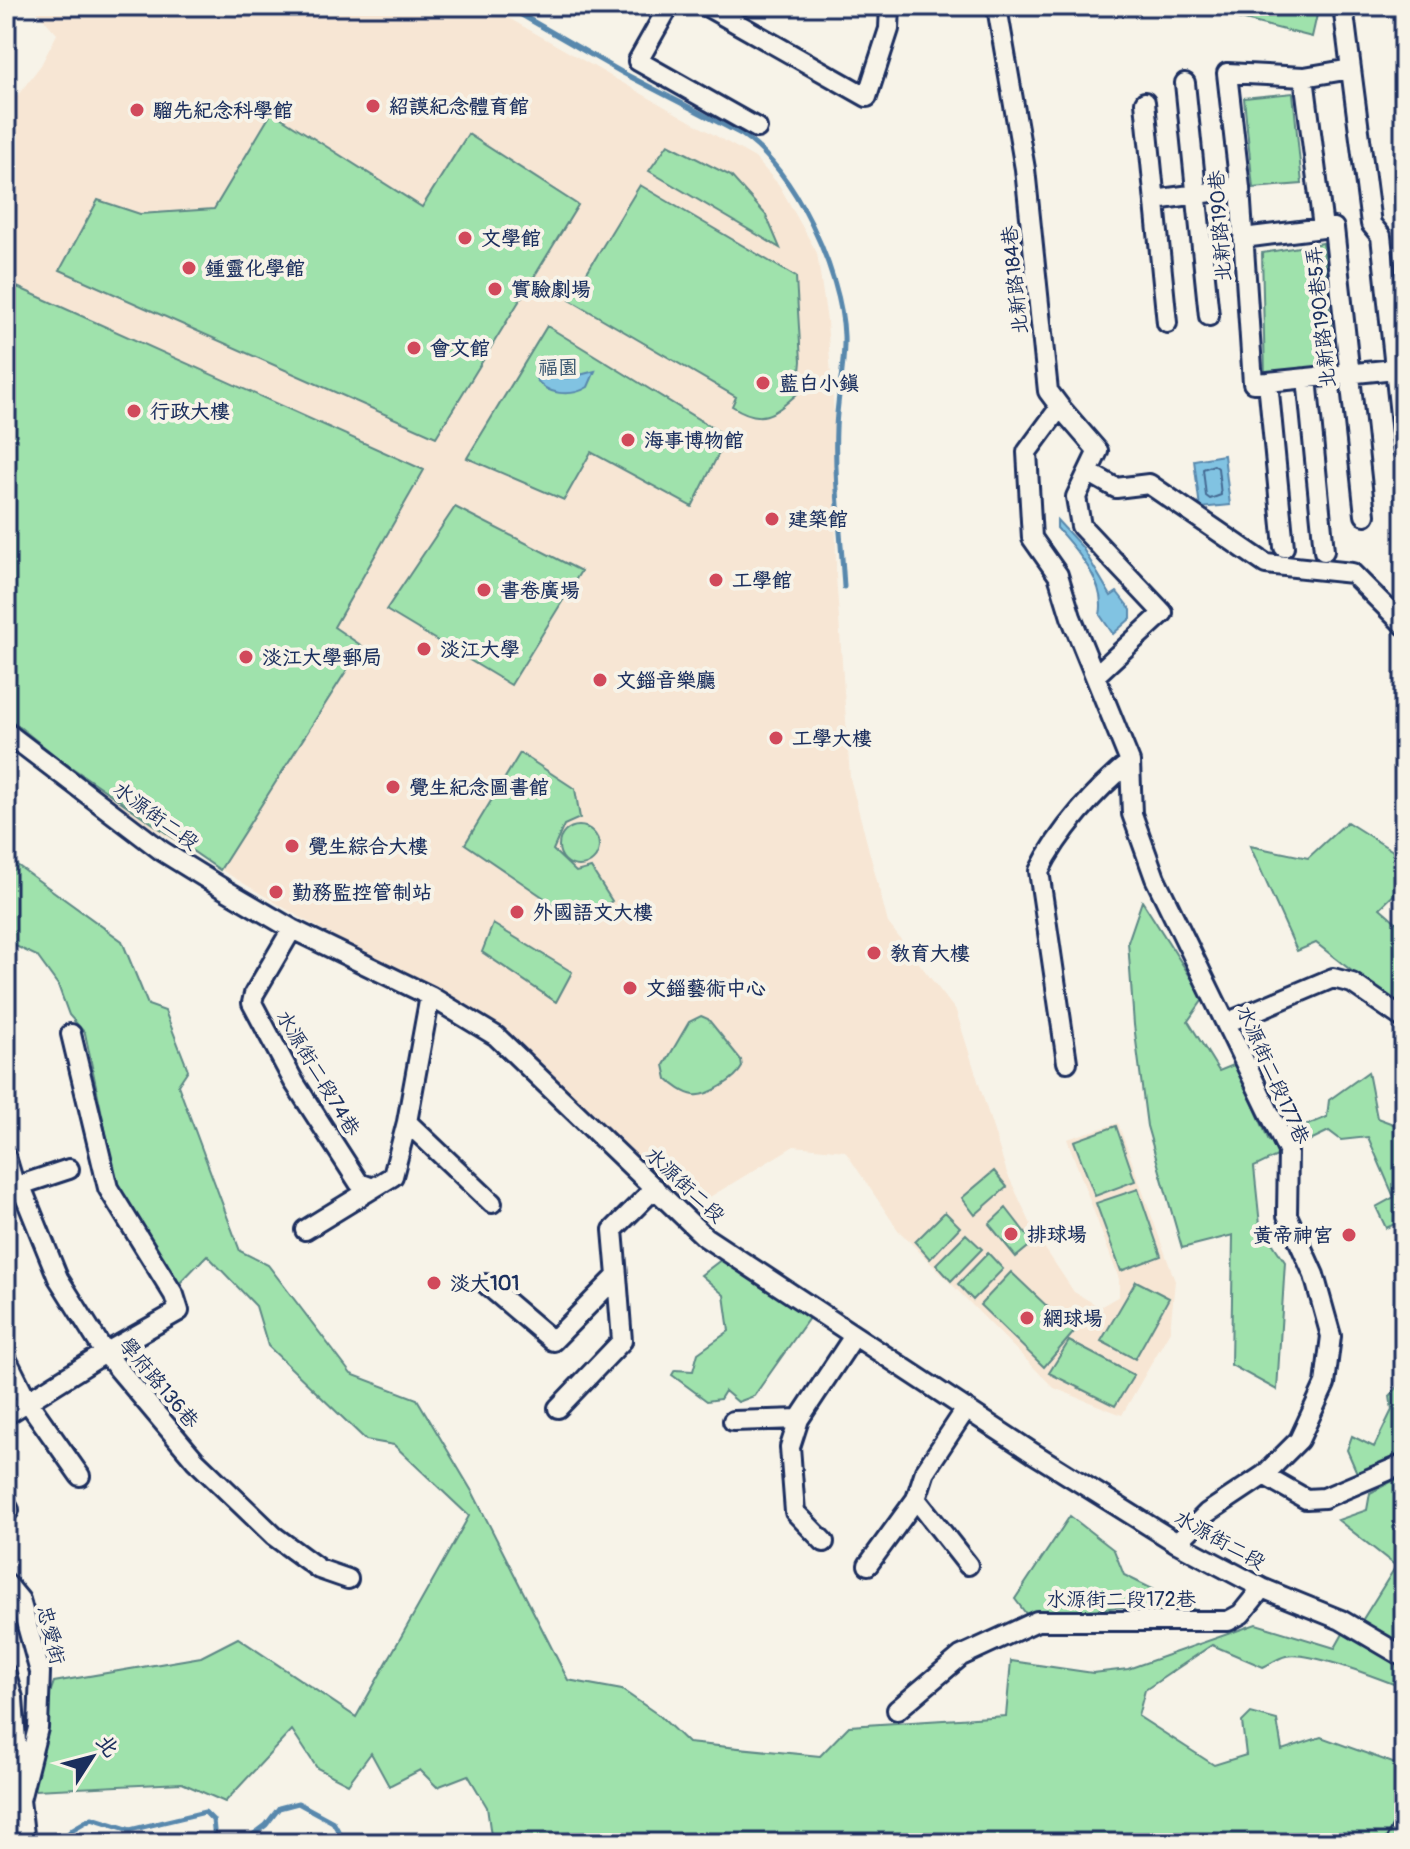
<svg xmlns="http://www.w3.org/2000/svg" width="1410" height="1849" font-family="Pangolin,'LXGW WenKai TC',sans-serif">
	<rect width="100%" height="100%" fill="#f7f3e8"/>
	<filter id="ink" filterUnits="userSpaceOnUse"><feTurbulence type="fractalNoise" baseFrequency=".0125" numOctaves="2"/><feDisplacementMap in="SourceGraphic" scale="16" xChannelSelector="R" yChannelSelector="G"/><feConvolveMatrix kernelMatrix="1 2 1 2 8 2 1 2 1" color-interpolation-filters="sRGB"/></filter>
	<g filter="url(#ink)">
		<path fill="#f7e6d4" d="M 32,6 L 480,6 L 512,20 L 755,158 L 779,185 L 817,253 L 827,321 L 835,428 L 836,575 L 850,778 L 888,923 L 956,1011 L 1007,1173 L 1036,1235 L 1074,1292 L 1100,1307 L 1119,1296 L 1119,1279 L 1067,1139 L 1118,1123 L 1175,1281 L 1170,1331 L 1122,1415 L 1054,1388 L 898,1230 L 845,1151 L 794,1146 L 695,1206 L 675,1191 L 505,1033 L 475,1013 L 306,921 L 137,819 L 6,722 L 6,97 L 18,95 L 41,65 L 57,34 Z"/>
		<path fill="#9fe2ac" stroke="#5d8885" stroke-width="2" d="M 1240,6 L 1319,6 L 1312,37 L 1237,18 Z
			M 1293,93 L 1302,184 L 1253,188 L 1244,98 Z
			M 272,112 L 422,207 L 468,134 L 578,205 L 436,437 L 60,270 L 98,200 L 140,214 L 214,209 Z
			M 668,144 L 731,176 L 766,215 L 780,248 L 649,171 Z
			M 640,185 L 796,277 L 801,361 L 798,393 C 774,414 763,426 732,406 L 736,397 L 570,300 Z
			M 1323,243 L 1335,366 L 1265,376 L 1262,253 Z
			M 6,282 L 424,470 L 334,627 L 362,646 L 220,870 L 58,758 L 6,716 Z
			M 547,326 L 719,432 L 724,443 L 692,507 L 591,452 L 564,500 L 467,458 Z
			M 455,507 L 581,571 L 511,685 L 386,610 Z
			M 520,753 L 575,789 L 580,818 L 564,825 L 553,850 L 576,872 L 591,868 L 612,901 L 581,923 L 465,844 Z
			M 1347,822 L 1404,858 L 1404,885 L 1380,908 L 1404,929 L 1404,1012 L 1316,943 L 1297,951 L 1250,846 L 1308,858 Z
			M559 846a20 20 0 1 1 40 0a20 20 0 1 1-40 0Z
			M 6,857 L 122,941 L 148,1005 L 165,1011 L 188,1070 L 178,1085 L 240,1251 L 268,1265 L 351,1374 L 417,1399 L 473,1493 L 568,1680 L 622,1690 L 660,1716 L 688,1743 L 820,1756 L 849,1726 L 1006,1716 L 1011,1661 L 1093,1673 L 1128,1669 L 1256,1624 L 1335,1648 L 1344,1632 L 1363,1619 L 1396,1566 L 1338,1520 L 1367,1510 L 1370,1493 L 1391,1482 L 1380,1466 L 1357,1473 L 1347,1450 L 1352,1436 L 1374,1447 L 1392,1410 L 1390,1396 L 1404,1379 L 1404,1688 C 1380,1679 1309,1650 1286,1656 C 1278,1658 1270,1664 1263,1667 L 1212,1645 L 1145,1690 L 1138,1716 L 1214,1765 L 1246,1755 L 1242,1722 L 1251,1713 L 1277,1720 L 1282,1750 L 1321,1737 L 1404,1767 L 1404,1843 L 492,1843 L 487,1807 L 468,1775 L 437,1787 L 420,1770 L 389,1786 L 371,1753 L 348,1784 L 317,1768 L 292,1730 L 225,1802 L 182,1783 L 14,1791 L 54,1682 L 201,1657 L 238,1638 L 356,1717 L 469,1516 L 394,1445 L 366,1440 L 268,1346 L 256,1306 L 207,1255 L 177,1286 L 116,1182 L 85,1033 L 69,1015 L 58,985 L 37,956 L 9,943 L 6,932 Z
			M 1142,901 L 1204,998 L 1188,1021 L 1219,1071 L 1236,1064 L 1269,1141 L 1327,1117 L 1329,1100 L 1368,1072 L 1377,1118 L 1404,1128 L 1404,1220 L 1386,1228 L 1376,1207 L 1394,1197 L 1368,1137 L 1341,1140 L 1329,1131 L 1254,1167 L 1260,1225 L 1285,1262 L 1277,1390 L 1231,1365 L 1233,1235 L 1182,1248 L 1147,1126 L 1134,1025 L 1128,942 Z
			M 493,924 L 572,972 L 556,1002 L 482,952 Z
			M 701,1016 L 708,1019 L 741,1060 L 742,1067 C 736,1079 708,1097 694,1095 C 685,1094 673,1085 667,1079 L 664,1065 L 689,1022 Z
			M 1116,1126 L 1135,1181 L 1095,1196 L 1074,1141 Z
			M 994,1171 L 1007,1187 L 975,1215 L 962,1198 Z
			M 1138,1189 L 1161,1256 L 1121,1271 L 1096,1203 Z
			M 1006,1208 L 1033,1243 L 1016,1257 L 989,1224 Z
			M 945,1212 L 960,1227 L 930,1259 L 915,1242 Z
			M 966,1234 L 982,1249 L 951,1281 L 936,1264 Z
			M 988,1253 L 1003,1269 L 973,1300 L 958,1284 Z
			M 722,1259 L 811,1315 L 754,1396 L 738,1402 L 725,1391 L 720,1399 L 707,1401 L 672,1375 L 675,1370 L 693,1371 L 698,1353 L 729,1331 L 724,1295 L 701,1275 Z
			M 1011,1272 L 1074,1332 L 1044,1367 L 980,1305 Z
			M 1136,1281 L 1169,1298 L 1135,1359 L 1101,1341 Z
			M 1069,1341 L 1134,1375 L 1115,1406 L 1049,1373 Z
			M 1070,1516 L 1114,1550 L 1124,1575 L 1197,1611 L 1122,1607 L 1027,1615 L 1015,1599 Z"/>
		<path fill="#81c3e2" stroke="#5888ad" stroke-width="2" d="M 595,371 L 588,387 C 571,397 546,396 535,377 L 538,374 L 568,378 Z
			M 1224,455 L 1230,505 L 1200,508 L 1194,460 Z
			M 1057,520 L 1082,547 L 1111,596 L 1117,592 L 1131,610 L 1131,618 L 1113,634 L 1100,615 C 1107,583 1077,551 1057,528 Z"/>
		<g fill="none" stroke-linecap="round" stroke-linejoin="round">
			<path stroke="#446a93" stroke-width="2" d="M 1214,465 L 1218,468 L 1221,495 L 1210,499 L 1206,496 L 1203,469 Z"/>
			<path stroke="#5888ad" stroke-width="5" d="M 506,6 L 623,73 L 741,134 C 794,168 842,273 844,336 C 845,366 837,397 836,428 C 834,480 841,535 844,587
				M 58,1843 L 73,1829 L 92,1818 L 130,1830 L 205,1812 L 213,1820 L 215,1840 L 220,1843
				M 232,1843 L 246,1840 L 266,1825 L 279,1808 L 298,1803 L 333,1822 L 345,1843"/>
			<g stroke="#1b2f5e" stroke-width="24">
				<path id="minor" d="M 669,6 L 638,61 L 757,128
					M 706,6 L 867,97 L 889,29 L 890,6
					M 994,6 L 998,13 L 1025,169 L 1048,391 L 1060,407 L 1027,452 L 1032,538 L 1058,575 L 1071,617 L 1130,762 L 1132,814 L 1155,878 L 1288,1151 L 1287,1215 L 1314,1275 L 1331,1336 L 1325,1384 L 1299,1440 L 1264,1475 L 1207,1513 L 1177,1543
					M 1351,69 L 1371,224 L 1381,236 L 1404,453
					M 1304,77 L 1323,228 L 1334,228 L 1365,515
					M 1185,83 L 1209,316
					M 1145,102 L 1167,323
					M 1155,200 L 1240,188
					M 1243,238 L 1323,228
					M 1307,378 L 1324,551
					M 1268,382 L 1395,369
					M 1060,407 L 1098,451 L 1076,497 L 1081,526 L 1163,613 L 1096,675
					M 1088,472 L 1116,488 L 1149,484 L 1266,564 L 1352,573 L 1404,625
					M 1284,547 L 1268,382 L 1253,383 L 1240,188 L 1227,73 L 1304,77 L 1351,69 L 1343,6
					M 6,732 L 162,851 L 222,888 L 292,929 L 430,996 L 496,1036 L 705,1237 L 1033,1453 L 1177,1543 L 1262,1588 L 1341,1620 L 1404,1657
					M 292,929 L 254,994 L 252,1003 L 294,1082 L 359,1183 L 373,1188
					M 1226,1023 L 1333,978 L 1352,983 L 1404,1019
					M 1067,1062 L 1039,871 C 1058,832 1096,789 1130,762
					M 407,1122 L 492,1203
					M 6,1157 L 15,1187 L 24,1194 L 58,1278 L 105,1353 L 195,1460 L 274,1536 L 319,1569 L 348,1579
					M 8,1189 L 69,1169
					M 305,1230 L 393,1176 L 407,1122 L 430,996
					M 486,1284 L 553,1341 L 617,1276 L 613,1230 L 655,1188
					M 6,1358 L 28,1402 L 80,1476
					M 558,1408 L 622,1341 L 617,1276
					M 966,1409 L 925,1471 L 916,1499 L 968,1565
					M 6,1415 L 105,1353 L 179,1311 L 174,1295 L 108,1188 L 71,1034
					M 733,1421 L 799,1419
					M 1264,1475 L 1306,1499 L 1324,1498 L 1404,1464
					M 6,1505 L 9,1510
					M 824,1542 L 795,1512 L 790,1447 L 799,1419 L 854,1336
					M 868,1565 L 916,1499
					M 6,1583 L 20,1600 L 40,1672 L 38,1728 L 20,1800 L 25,1843
					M 6,1674 L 13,1698 L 20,1800 L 6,1816
					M 897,1710 L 961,1656 L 1037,1621 L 1228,1621 L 1241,1614 L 1262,1588"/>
			</g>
			<use href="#minor" stroke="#f7f3e8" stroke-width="18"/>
			<path stroke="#1b2f5e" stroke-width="2" d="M 1384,1843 L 1404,1801
				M 1403,1843 L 1404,1841"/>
		</g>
	</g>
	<g fill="#d1495b" stroke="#f7f3e8" stroke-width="3">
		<circle cx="373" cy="106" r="8"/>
		<circle cx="137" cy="110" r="8"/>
		<circle cx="465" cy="238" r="8"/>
		<circle cx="189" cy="268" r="8"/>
		<circle cx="495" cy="289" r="8"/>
		<circle cx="414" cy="348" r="8"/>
		<circle cx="763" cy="383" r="8"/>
		<circle cx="134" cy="411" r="8"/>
		<circle cx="628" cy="440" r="8"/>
		<circle cx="772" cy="519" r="8"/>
		<circle cx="716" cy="580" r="8"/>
		<circle cx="484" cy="590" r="8"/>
		<circle cx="424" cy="649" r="8"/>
		<circle cx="246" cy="657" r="8"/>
		<circle cx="600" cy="680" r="8"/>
		<circle cx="776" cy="738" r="8"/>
		<circle cx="393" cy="787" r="8"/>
		<circle cx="292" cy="846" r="8"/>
		<circle cx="276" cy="892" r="8"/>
		<circle cx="517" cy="912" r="8"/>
		<circle cx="874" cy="953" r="8"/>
		<circle cx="630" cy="988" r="8"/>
		<circle cx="1011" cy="1234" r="8"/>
		<circle cx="1349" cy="1235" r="8"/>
		<circle cx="434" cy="1283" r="8"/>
		<circle cx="1027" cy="1318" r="8"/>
	</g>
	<g text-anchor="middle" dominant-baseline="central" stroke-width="8" stroke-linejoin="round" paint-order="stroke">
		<g font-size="20" font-weight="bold" fill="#1b2f5e" stroke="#f7f3e8" text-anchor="start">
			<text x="389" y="106">紹謨紀念體育館</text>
			<text x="153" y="110">騮先紀念科學館</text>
			<text x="481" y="238">文學館</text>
			<text x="205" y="268">鍾靈化學館</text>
			<text x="511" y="289">實驗劇場</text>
			<text x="430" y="348">會文館</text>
			<text x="779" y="383">藍白小鎮</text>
			<text x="150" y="411">行政大樓</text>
			<text x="644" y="440">海事博物館</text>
			<text x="788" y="519">建築館</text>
			<text x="732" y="580">工學館</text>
			<text x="500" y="590">書卷廣場</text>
			<text x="440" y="649">淡江大學</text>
			<text x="262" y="657">淡江大學郵局</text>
			<text x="616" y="680">文錙音樂廳</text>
			<text x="792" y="738">工學大樓</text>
			<text x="409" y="787">覺生紀念圖書館</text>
			<text x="308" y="846">覺生綜合大樓</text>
			<text x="292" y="892">勤務監控管制站</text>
			<text x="533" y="912">外國語文大樓</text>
			<text x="890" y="953">教育大樓</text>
			<text x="646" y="988">文錙藝術中心</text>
			<text x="1027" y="1234">排球場</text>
			<text x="1333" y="1235" text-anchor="end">黃帝神宮</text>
			<text x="450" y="1283">淡大101</text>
			<text x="1043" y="1318">網球場</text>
		</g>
		<g font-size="20" fill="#1b2f5e" stroke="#f7f3e8">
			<text transform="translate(1220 226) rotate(-94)">北新路190巷</text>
			<text transform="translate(1015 280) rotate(-96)">北新路184巷</text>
			<text transform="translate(1321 317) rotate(-96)">北新路190巷5弄</text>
			<text transform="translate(156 816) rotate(36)">水源街二段</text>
			<text transform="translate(318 1073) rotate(59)">水源街二段74巷</text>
			<text transform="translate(1273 1075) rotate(66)">水源街二段177巷</text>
			<text transform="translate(685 1185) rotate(43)">水源街二段</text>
			<text transform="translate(159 1383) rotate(50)">學府路136巷</text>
			<text transform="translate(1220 1540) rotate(29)">水源街二段</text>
			<text x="1121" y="1599">水源街二段172巷</text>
			<text transform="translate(51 1635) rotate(76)">忠愛街</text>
		</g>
		<g font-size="20" fill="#35536e" stroke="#f7f3e8">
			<text x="558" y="367">福園</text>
		</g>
	</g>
	<rect width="1410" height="1849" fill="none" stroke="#f7f3e8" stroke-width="32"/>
	<rect x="16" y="16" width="1378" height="1817" fill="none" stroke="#1b2f5e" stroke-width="3" filter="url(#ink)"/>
	<g transform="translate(92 1757) rotate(54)" stroke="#f7f3e8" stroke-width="6" paint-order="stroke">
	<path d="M0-6L14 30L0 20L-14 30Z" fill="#1b2f5e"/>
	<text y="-12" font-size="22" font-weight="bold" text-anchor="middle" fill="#1b2f5e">北</text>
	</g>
</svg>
